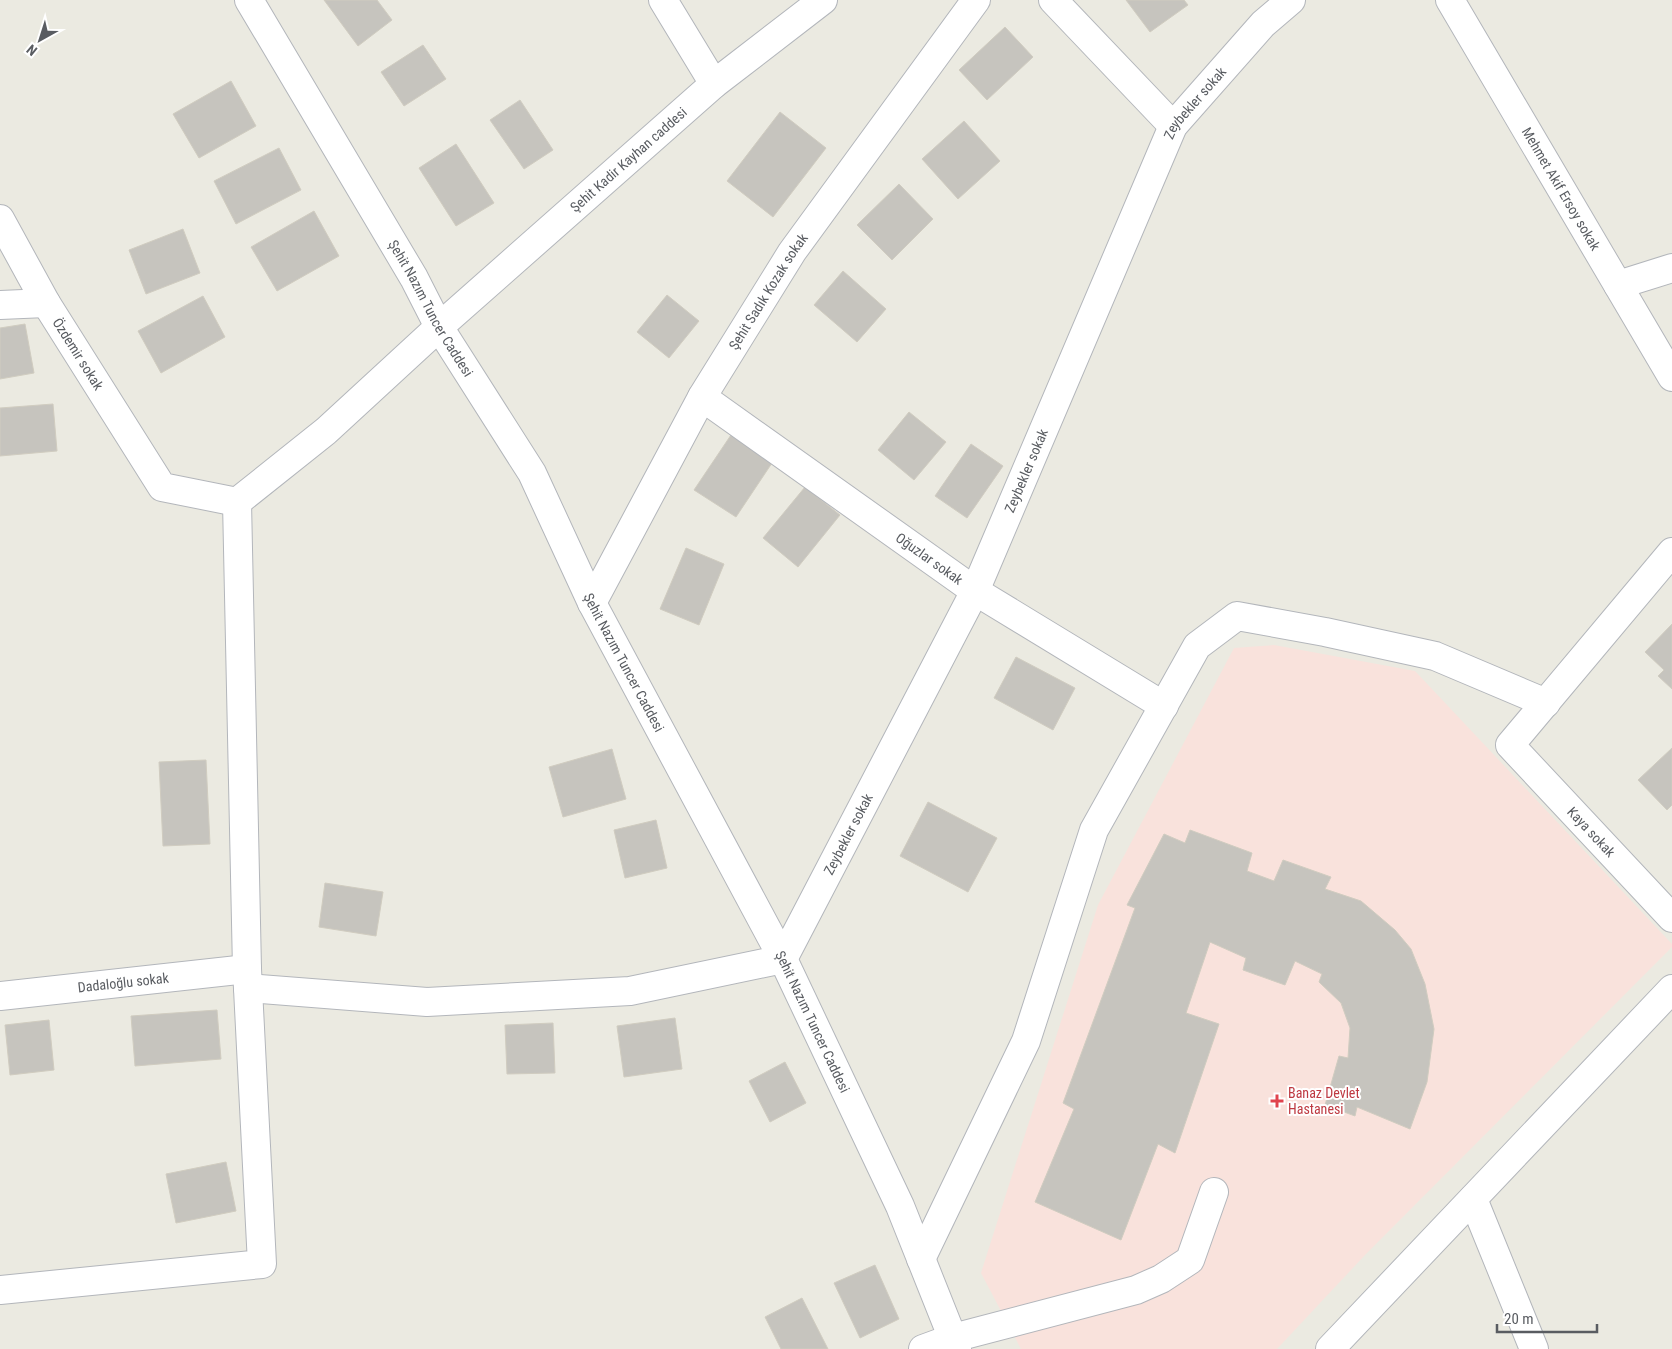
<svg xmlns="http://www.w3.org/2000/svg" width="1672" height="1349" font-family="'Roboto Condensed',sans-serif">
  <rect width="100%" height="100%" fill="#ebeae1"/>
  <path fill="#f9e2dc" d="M1274,645L1415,671L1672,944V947L1365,1255L1277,1349H1021L981,1273L1098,905L1234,648Z"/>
  <path fill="#c6c4be" stroke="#d0ccc0" d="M324,0H377L392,20L358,46Z
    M1126,0H1184L1188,5L1150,32Z
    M1005,27L1033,57L987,100L959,70Z
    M423,45L446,79L404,106L381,72Z
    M231,81L256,126L199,158L173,114Z
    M520,100L553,150L524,169L490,120Z
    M780,112L826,148L773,217L727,181Z
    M964,121L1000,161L958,199L922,159Z
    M456,144L494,203L456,226L419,168Z
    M279,148L301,190L236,224L214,181Z
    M899,184L933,219L892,260L857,225Z
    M314,211L339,256L277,291L251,247Z
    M183,229L200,273L146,294L129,250Z
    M843,271L886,309L857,342L814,305Z
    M667,295L699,321L669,358L637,332Z
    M203,296L225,337L161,373L138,331Z
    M25,324L34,373L0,379V328Z
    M53,404L57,451L0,456V408Z
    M909,412L946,442L914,480L878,450Z
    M733,432L774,460L736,517L694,490Z
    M971,444L1003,466L967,518L935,496Z
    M805,487L840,515L798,567L763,538Z
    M686,548L724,564L699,625L660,609Z
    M1672,624V689L1658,676L1664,670L1645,652Z
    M1016,657L1075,688L1053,730L994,698Z
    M1672,748V805L1667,810L1638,780Z
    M612,749L626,799L563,817L549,767Z
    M206,760L210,844L163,846L159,762Z
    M928,802L997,838L968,892L900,856Z
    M656,820L667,868L625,878L614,830Z
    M1190,830L1252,853L1247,871L1274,881L1283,860L1331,877L1325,889L1361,901L1395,930L1411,949L1425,984L1434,1029L1427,1082L1410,1129L1357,1107L1355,1116L1325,1105L1339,1056L1348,1058L1350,1028L1341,1003L1319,982L1322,974L1295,961L1285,985L1243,970L1246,958L1210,942L1186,1013L1219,1024L1175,1153L1158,1144L1121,1240L1035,1202L1074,1109L1063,1103L1135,908L1127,905L1164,834L1185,843Z
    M325,883L383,892L376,936L319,927Z
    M217,1010L221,1059L135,1066L131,1016Z
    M675,1018L682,1069L624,1077L617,1026Z
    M49,1020L54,1070L10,1075L5,1025Z
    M553,1023L555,1073L507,1074L505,1025Z
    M785,1062L806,1103L770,1122L749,1081Z
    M226,1162L236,1211L176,1223L166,1174Z
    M875,1265L899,1319L860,1338L834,1283Z
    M802,1298L828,1349H781L765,1317Z"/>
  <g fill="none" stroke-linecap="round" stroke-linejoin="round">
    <g stroke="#b3b6bb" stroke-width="30">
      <g id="minor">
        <path id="s1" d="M249,0L414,278L439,327L532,473L592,603L783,959L900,1206L957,1349"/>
        <path d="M663,0L714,84"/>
        <path d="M1053,0L1173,126"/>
        <path id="s2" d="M1450,0L1672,377"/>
        <path id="s3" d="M0,219L46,303L162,487L237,502L326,431L439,327L714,84L823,0"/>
        <path d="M1618,285L1672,268"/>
        <path d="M0,305L46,303"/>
        <path id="s4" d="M702,397L975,591L1164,706"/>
        <path id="s5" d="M1672,552L1510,745L1672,918"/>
        <path id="s6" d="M592,603L702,397L792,252L976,0"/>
        <path id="s7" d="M248,988L427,1002L630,991L783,959L975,591L1173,126L1263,24L1291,0"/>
        <path id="s8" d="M0,996L247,969"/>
        <path d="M1473,1199L1534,1349"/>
        <path d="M921,1259L1026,1041L1094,830L1197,646L1237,616L1325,632L1435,656L1546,703"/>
        <path d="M0,1290L262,1264L247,969L237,502"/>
        <path d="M923,1349L953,1338L1136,1290L1161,1279L1190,1260L1214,1192"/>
        <path d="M1330,1349L1672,989"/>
      </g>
    </g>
    <use href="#minor" stroke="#fff" stroke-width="28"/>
  </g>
  <path fill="#e0444e" stroke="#fff" stroke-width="2" d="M1274.5 1093.5h5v5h5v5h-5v5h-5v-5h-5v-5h5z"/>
  <g text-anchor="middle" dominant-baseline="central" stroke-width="4" stroke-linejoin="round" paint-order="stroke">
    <g font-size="14" fill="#595c61" stroke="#fff">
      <text stroke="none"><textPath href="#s7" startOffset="1491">Zeybekler sokak</textPath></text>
      <text stroke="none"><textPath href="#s3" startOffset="910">Şehit Kadir Kayhan caddesi</textPath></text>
      <text stroke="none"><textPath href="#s2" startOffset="219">Mehmet Akif Ersoy sokak</textPath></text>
      <text stroke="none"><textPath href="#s6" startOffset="358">Şehit Sadık Kozak sokak</textPath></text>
      <text stroke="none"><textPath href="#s1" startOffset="358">Şehit Nazım Tuncer Caddesi</textPath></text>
      <text stroke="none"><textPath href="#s3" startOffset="156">Özdemir sokak</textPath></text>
      <text stroke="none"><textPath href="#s7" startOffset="1085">Zeybekler sokak</textPath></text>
      <text stroke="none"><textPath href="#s4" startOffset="279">Oğuzlar sokak</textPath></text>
      <text stroke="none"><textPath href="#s1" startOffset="762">Şehit Nazım Tuncer Caddesi</textPath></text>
      <text stroke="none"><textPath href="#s5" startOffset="371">Kaya sokak</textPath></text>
      <text stroke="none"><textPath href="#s7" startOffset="680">Zeybekler sokak</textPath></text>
      <text stroke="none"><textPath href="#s8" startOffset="124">Dadaloğlu sokak</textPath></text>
      <text stroke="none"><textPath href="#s1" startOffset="1168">Şehit Nazım Tuncer Caddesi</textPath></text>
    </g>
    <g font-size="14" fill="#be3a42" stroke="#fff" text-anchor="start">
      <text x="1288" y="1093">Banaz Devlet<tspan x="1288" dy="16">Hastanesi</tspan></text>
    </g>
  </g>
  <g transform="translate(40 40) rotate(219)" stroke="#ffffff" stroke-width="4" paint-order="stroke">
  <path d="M0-4L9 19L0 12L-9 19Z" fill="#595c61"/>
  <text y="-8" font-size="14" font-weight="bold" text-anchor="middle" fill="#595c61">N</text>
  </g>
  <path d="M1497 1324v8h100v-8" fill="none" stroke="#595c61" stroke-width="2.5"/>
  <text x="1504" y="1324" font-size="15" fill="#595c61" stroke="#ffffff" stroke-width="4" paint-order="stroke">20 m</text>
</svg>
